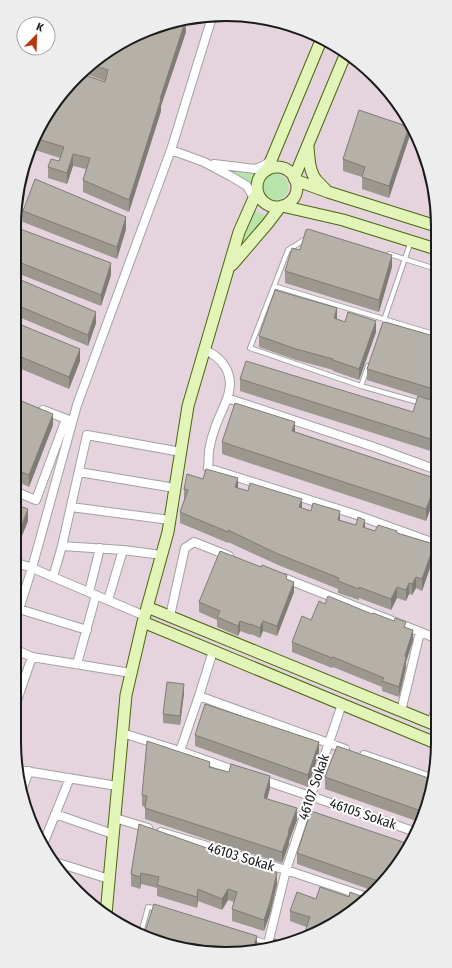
<svg xmlns="http://www.w3.org/2000/svg" width="452" height="968" font-family="'Fira Sans Condensed',sans-serif">
  <rect width="100%" height="100%" fill="#ecebe2"/>
  <path fill="#e5d4dd" d="M226,14L307,30L355,58L394,97L422,145L436,198L438,742L422,823L386,882L332,926L254,952L185,950L120,926L66,882L25,810L14,742V226L30,145L76,76L145,30Z"/>
  <path fill="#b8e3aa" d="M222,169L255,173L250,184Z
    M262 187a13 13 0 1 1 26 0a13 13 0 1 1-26 0Z
    M254,211L266,216L237,251Z"/>
  <g fill="none" stroke-linecap="round" stroke-linejoin="round">
    <g stroke="#a2a2a2" stroke-width="6">
      <path id="lane" d="M307,238L288,250L250,348L361,386L421,403
        M389,254L436,269
        M274,286L437,335
        M384,320L411,241
        M361,386L368,366
        M141,933L148,907L158,909
        M252,938L268,943"/>
    </g>
    <g stroke="#a2a2a2" stroke-width="10">
      <path id="street" d="M171,150L212,17
        M214,164L255,169L263,166L270,161
        M205,350C223,358 233,373 229,392C226,404 220,414 216,425C214,431 211,439 210,446C208,453 209,460 208,468L354,514L437,544
        M227,398L374,447L437,470
        M43,410L69,420
        M79,472L175,488
        M14,491L36,500L66,419
        M71,507L170,520
        M62,546L123,550L162,555
        M14,562L32,568L77,405L171,150L204,162L232,177L247,186L254,198
        M284,578L438,639
        M89,592L100,548
        M108,600L123,550
        M19,609L87,630
        M145,616L53,577L62,546L87,435L181,452
        M170,616L185,548L194,542L229,556
        M14,622L21,603L32,568L53,577
        M14,649L32,657
        M77,664L96,595
        M199,696L345,749
        M14,709L32,657L131,673
        M401,711L410,674L420,632
        M431,723L438,703
        M122,733L180,751L239,772
        M180,751L199,696L213,651
        M364,755L431,778
        M19,770L117,786
        M260,779L416,832
        M22,790L29,771
        M55,814L113,834
        M115,818L148,828
        M161,832L286,870L367,897
        M44,842L70,778
        M55,862L109,879
        M267,948L286,870L342,704"/>
    </g>
    <g stroke="#48680c" stroke-width="13">
      <path id="secondary" d="M308,147C309,158 309,172 317,181C320,184 323,187 326,190
        M257 187a20 20 0 1 1 40 0a20 20 0 1 1-40 0Z
        M267,170L322,38
        M294,178L346,53
        M295,180L328,192L436,226
        M282,206L343,220L436,249
        M232,265L268,223L280,207
        M147,607L438,726
        M143,622L438,744
        M106,914L126,695L143,622L168,532L188,406L239,232L254,198L258,193"/>
    </g>
    <use href="#lane" stroke="#fff" stroke-width="4"/>
    <use href="#street" stroke="#fff" stroke-width="8"/>
    <use href="#secondary" stroke="#e2f4b8" stroke-width="11"/>
  </g>
  <path fill="#9c9890" fill-rule="evenodd" d="M186,22V32L161,106V111L129,212L83,192V180L86,169L73,166L67,184L48,178V167L59,161L60,158L35,150L30,166L26,164L30,145L49,117L52,118L76,76L145,30ZM88,75L105,81V82L88,76Z
    M409,138L389,198L362,189V177L343,171V159Z
    M23,211L126,229L117,259L23,222Z
    M14,229L111,275L101,306L14,272Z
    M300,250L392,267L379,312L285,283V271Z
    M14,277L96,323L88,346L14,315Z
    M337,319L376,332L359,380L333,371V370L296,360L259,347V336Z
    M14,322L80,361L69,389L14,366Z
    M437,337V402L367,380V369Z
    M240,379L413,412L437,402V453L240,391Z
    M14,398L53,425L29,487L14,480Z
    M295,432L437,479V509L431,507L426,521L222,454V442Z
    M238,488L375,531L397,533L437,545L436,563L432,562L422,591L416,588L412,595L409,594L406,601L397,598L391,610L359,598V600L338,593V589L278,565L228,542V543L180,523V512L184,500V489Z
    M14,504L28,521L19,543L14,541Z
    M287,579L294,592L277,636L263,631L260,638L251,634V635L240,631L238,636L217,627V620L199,612V602Z
    M325,604L372,614L406,627L413,640L406,662V667L399,697L382,691V687L333,667L332,668L292,652V642Z
    M184,693L180,725L163,723V714Z
    M195,735L319,753L308,787L195,746Z
    M210,767L270,788L267,799L297,820L289,841V844L282,863L223,845L145,819V807L142,806V795Z
    M325,777L431,779L422,823L325,789Z
    M139,824L277,884L270,914L264,931L232,921V909L234,902L228,900L222,910L198,901L197,908L157,896V888L141,884L140,889L131,886V874Z
    M297,853L386,882L374,891L297,864Z
    M349,897L366,898L306,927L290,921V911L316,899Z"/>
  <path fill="#7f7c76" d="M185,22L186,32L161,106V111L129,212V200L160,99Z
    M88,68V75L84,87V75L86,69Z
    M409,127V138L389,198V186Z
    M35,138V150L30,166V154Z
    M73,154V166L67,184V173Z
    M24,175V180L22,186Z
    M126,217V229L117,259V247Z
    M392,255V267L379,312V300Z
    M111,263V275L101,306V295Z
    M337,308V319L334,318Z
    M96,312V323L88,346V335Z
    M376,321V332L359,380V369Z
    M80,349V361L69,389V377Z
    M53,414V425L29,487V475Z
    M295,422V434L292,431Z
    M238,478V490L235,487Z
    M431,496V507L426,521V509Z
    M302,499V510L299,507Z
    M28,509V521L19,543V532Z
    M340,511V522L338,520Z
    M365,520V531L363,527Z
    M437,547V558L436,563V552Z
    M432,551V562L422,591V579Z
    M416,577V588L412,595V584Z
    M294,582V592L277,636V626Z
    M409,583V594L406,601V590Z
    M397,587V598L391,610V599Z
    M240,621V631L238,636V626Z
    M263,621V631L260,638V628Z
    M413,630V640L406,662V667L399,697V687L405,656Z
    M184,684V693L180,725V716Z
    M319,742V753L308,787V775Z
    M270,776V788L264,810V798Z
    M297,808V820L289,841V844L282,863V852L288,832Z
    M141,873V884L140,889V877Z
    M277,873V884L270,914L264,931V920Z
    M198,889V901L197,908V897Z
    M228,889V900L222,910V899Z
    M257,936V945L255,952H252Z"/>
  <path fill="#b5b1a8" stroke="#7f7c76" d="M185,22L160,99H161L129,200L83,180L90,158L73,154L67,173L48,167L51,159L59,161L64,147L35,138L30,154H28L30,145L49,117L52,118L56,107L76,76L86,69L84,75L105,82L108,70L93,65L145,30Z
    M359,110L409,127L389,186L362,177L365,167L343,159Z
    M35,179L126,217L117,247L23,211Z
    M15,227L111,263L101,295L14,260V229Z
    M308,229L392,255L379,300L285,271L292,248L300,250L306,230Z
    M14,277L96,312L88,335L14,304Z
    M275,290L337,308L334,318L345,322L348,312L376,321L359,369L333,360V359L296,349L259,336Z
    M14,322L80,349L69,377L14,354Z
    M383,322L384,323L385,322L437,337V390L367,369Z
    M246,361L413,412L418,396L437,402V441L240,379Z
    M14,398L53,414L29,475L14,469Z
    M235,403L295,422L292,431L437,479V498L431,496L426,509L222,442Z
    M206,469L238,478L235,487L248,491L250,483L302,499L299,507L311,511L313,503L340,511L338,520L356,525L358,517L365,520L363,527L375,531L378,525L397,531V533L437,545L436,552L432,551L422,579L416,577L412,584L409,583L406,590L397,587L391,599L359,587V589L338,581L339,578L278,554L228,530V532L180,512L188,490L184,489L187,474L203,479Z
    M14,504L28,509L19,532L14,530Z
    M220,551L261,567L262,565L287,575L286,579L294,582L277,626L263,621L260,628L251,624V625L240,621L238,626L217,617L220,611L199,602Z
    M328,596L372,614L373,613L394,621L395,618L406,622L404,627L413,630L405,656L406,657L399,687L382,681L384,678L333,657L332,658L292,642L302,616L311,620L319,601L325,604Z
    M167,682L184,684L180,716L163,714Z
    M205,704L319,742L308,775L195,735Z
    M147,741L210,762L209,767L229,772L231,764L270,776L264,798L297,808L288,832L289,833L282,852L223,833L145,808L147,796L142,795Z
    M337,746L431,779L424,812L325,777Z
    M311,811L409,844L384,883L297,853Z
    M139,824L277,873L270,902L264,920L232,909L237,892L228,889L222,899L198,889L197,897L157,885L159,877L141,873L140,877L131,874Z
    M320,887L349,897L350,892L366,898L332,926L304,935L310,917L290,911L297,892L316,899Z
    M154,904L257,936L252,952L185,950L144,935Z
    M274,939L284,942L272,946Z"/>
  <g text-anchor="middle" dominant-baseline="central" stroke-width="4" stroke-linejoin="round" paint-order="stroke">
    <g font-size="14" fill="#1b1b1b" stroke="#fff">
      <text transform="translate(314 787) rotate(-71)">46107 Sokak</text>
      <text transform="translate(363 814) rotate(19)">46105 Sokak</text>
      <text transform="translate(241 857) rotate(17)">46103 Sokak</text>
    </g>
  </g>
  <path d="M0 0H452V968H0ZM226 21H226A205 205 0 0 1 431 226V742A205 205 0 0 1 226 947H226A205 205 0 0 1 21 742V226A205 205 0 0 1 226 21Z" fill="#ededed" fill-rule="evenodd"/>
  <path fill="none" stroke="#1b1b1b" stroke-width="2" d="M226 21H226A205 205 0 0 1 431 226V742A205 205 0 0 1 226 947H226A205 205 0 0 1 21 742V226A205 205 0 0 1 226 21Z"/>
  <g transform="translate(36 36) rotate(23)"><circle r="19" fill="#ffffff" stroke="#a4a4a4"/>
  <path d="M0-3L7 15L0 10L-7 15Z" fill="#b8380e"/>
  <text y="-6" font-size="11" font-weight="bold" text-anchor="middle" fill="#1b1b1b">K</text>
  </g>
</svg>
